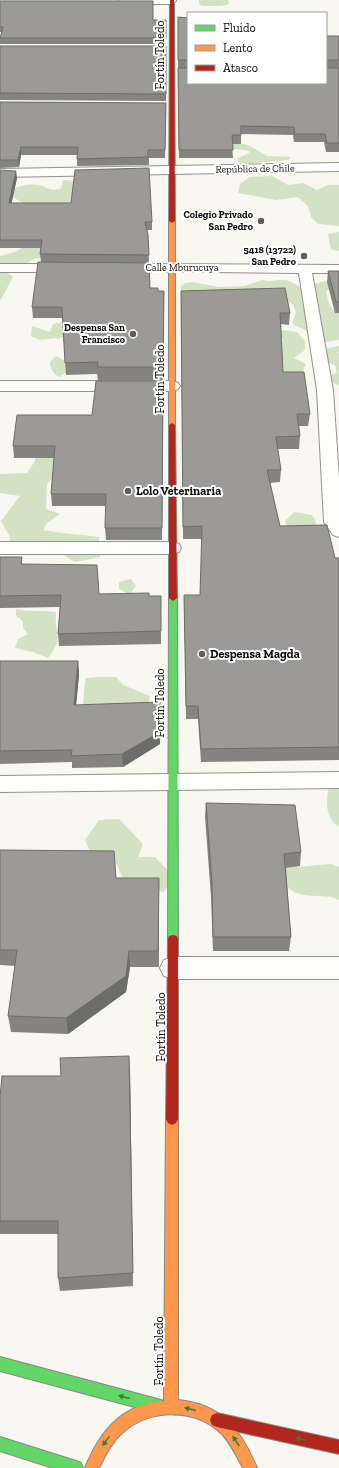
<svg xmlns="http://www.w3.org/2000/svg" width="339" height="1468" font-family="'Zilla Slab',serif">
  <rect width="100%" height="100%" fill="#f8f7f0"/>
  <path fill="#d2e2c2" d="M199,0H228L229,4L221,6H202L199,4Z
    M229,144H245L250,146L267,156L291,157L288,160L241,164L238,161V158L249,153L250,151L228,148Z
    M272,176L288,185L303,183L317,190L328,185H339V226L318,224L311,217L308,206L298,197L276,200L238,193L240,184L250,177Z
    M63,180L77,181L108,204H25L16,199L8,192C15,186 30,183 39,185C50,188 48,191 61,189Z
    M339,232V251L332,250L330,246L328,234Z
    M31,243L45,245L47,259L36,258L16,269L0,267V256L15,252Z
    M5,271L13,277L0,301V272Z
    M263,280C270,283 277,279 285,280C292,281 296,285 302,288L311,335L305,330L292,324L296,312L293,305L282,296L182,324L181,287L185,283L192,282L219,287L244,286Z
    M330,280L335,288L326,291C328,301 329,309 339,313V340L325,342L320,333L313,284Z
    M63,322L75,334L57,339L56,338L40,340L31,336L32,326L50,332L53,324Z
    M260,327L297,332L305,341V350L294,358L306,364L303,371L304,377L199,363L281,345L283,340L280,336Z
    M339,346V352H337L339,354V386L329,380L332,374L337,373L335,365L328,363L324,349Z
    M56,356L69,363L67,372L59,377C53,374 50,368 50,362Z
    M35,453L60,454L55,475L47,484L46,509L60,514L47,523L43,530C62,534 80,534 99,537L100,557L75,562L62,554L7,555L10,537L1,521L20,496L0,493V474L27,473L35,461Z
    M294,512L312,515L316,522V528L287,526L285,521Z
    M131,579L136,586L132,591L134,600L130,595L119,589V582Z
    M16,609C30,612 42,610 56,612C54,636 65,636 48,658L33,652L15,648L18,639L28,634L23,628V621L16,616Z
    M98,677H116L123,685L150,696L148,705L81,711C85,700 83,690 86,678Z
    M339,783V827C326,819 326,804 328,790Z
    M119,819L143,844L138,857H155L173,876L164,892L125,884L117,864L97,868L85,840L99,820Z
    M331,864L339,867V900C324,891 297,903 286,884C284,879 284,873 283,868Z"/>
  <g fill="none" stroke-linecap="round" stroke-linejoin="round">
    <g stroke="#92918e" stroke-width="2">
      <path id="street" d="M119,0H176V1L172,4H123L120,3Z
        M339,163V171L0,177V169Z
        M0,264H68L73,265L75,268L73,271L68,272H0Z
        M120,264L339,265V273H312L333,390L339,478V537L333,535L324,522L317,390L299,273L115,271L113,268L115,265Z
        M0,381H172L178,383L180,386L178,389L172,391H0Z
        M0,542H172L179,544L181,548L179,552L172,554H0Z
        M339,772V788L0,792V776Z
        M173,957H339V979H173L164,976L160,968L164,960Z"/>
    </g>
    <g stroke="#888885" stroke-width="2">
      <path id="fast" d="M173,595L177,598L178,939L177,942L173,943L169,942L168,939L169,598Z
        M0,1357L161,1400L166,1402L168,1407L166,1412L161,1414L0,1371Z
        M0,1437L76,1461L81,1463L83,1468H53L0,1451Z"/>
    </g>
    <g stroke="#888885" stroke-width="2">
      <path id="slow" d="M172,219L175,221V425L172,427L169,425V221Z
        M172,1113L176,1115L178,1119V1400C222,1404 241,1430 257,1468H243C237,1456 231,1444 222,1434C196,1408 150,1408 122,1433C112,1442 105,1455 99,1468H85C100,1431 122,1404 164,1401L166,1119L168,1115Z"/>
    </g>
    <g stroke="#888885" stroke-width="2">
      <path id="jam" d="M170,0H174L175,221L172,223L169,221Z
        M172,423L175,425L177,598L173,601L169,598V425Z
        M173,935L177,936L178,939V1119L176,1123L172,1125L168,1123L166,1119L168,939L169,936Z
        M217,1413L339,1440V1454L217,1427L212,1425L210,1420L212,1415Z"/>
    </g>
    <use href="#street" fill="#fefefd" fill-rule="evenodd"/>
    <use href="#fast" fill="#63d668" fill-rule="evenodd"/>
    <use href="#slow" fill="#ff974d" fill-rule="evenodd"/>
    <use href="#jam" fill="#b3261e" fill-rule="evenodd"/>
  </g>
  <path fill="#858481" d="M0,1L153,20H166V44H0V38L2,32H0Z
    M178,17L188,18V68H178Z
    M326,36H339V68H326Z
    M0,46H166V101L0,100Z
    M178,68H339V152H326L324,142H294L293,135L241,134V144H232L233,158H179Z
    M0,102L166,103L165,158H149V165L77,166V155H21L19,167L0,168Z
    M0,170L17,178L11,203L152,222V230H147L148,235L150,288L158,291H164L163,380H98L97,374L66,375L62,318H33L32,307L41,262L40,254L41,248H0Z
    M328,271H339V313H335L327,282Z
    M181,291L290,313L289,325L281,324L283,372L310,414L308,426H299L300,436L299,449H278L281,470L280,482L270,483L280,526L335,558H339V760L201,762L198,719H186L184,595H200L202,539H183Z
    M163,381L162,540H106L105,528L106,506H52L51,494L54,458H14L13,446L92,415Z
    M0,557H22V564L99,594L149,596H161V644L59,646L58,634L60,607L0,608Z
    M0,661H78L79,674L76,705L160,744L123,767L72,768V762L0,764Z
    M206,803L301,852L300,866L286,868L291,937L289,951H213L211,897L205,817Z
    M0,850L116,878L159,895V967H130L126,992L68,1034L11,1032L8,1016L15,966L0,965Z
    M130,1070L133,1286L60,1291L58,1278V1234H0V1097Z"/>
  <path fill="#6c6c69" d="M21,147V155L19,167L18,160Z
    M16,171L17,178L10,211L9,203Z
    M78,661L79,674L75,717L74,705Z
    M160,702V744L123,767L122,754Z
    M129,951L130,967L126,992L68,1034L66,1018Z
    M129,1056L130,1070L133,1286V1273Z"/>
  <path fill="#9b9a96" stroke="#6c6c69" d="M0,1H153V20H166V38H0L3,27H0Z
    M178,17L188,18V60H178Z
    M326,36H339V60H326Z
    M0,46H166V94L0,93Z
    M178,68H188V83H326V68H339V143H327L325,134H295L294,127L241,126V135H232L233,150H179Z
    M0,102L166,103L165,150H148V157L77,159L78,147H21L18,160H0Z
    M149,168L152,222H145L148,235L149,255L40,254L42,240H0V170L16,171L9,203H71L75,170Z
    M38,262L149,263L150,288H158V291H164L163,367H97L98,362L65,363L62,307H32Z
    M328,271H339V302H336Z
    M285,288L290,313H280L283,372H304L310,414H297L300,436L276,437L281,470H267L280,526L327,525L335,558H339V747L201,749L198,706H186L184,595H200L202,526L183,527L181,291Z
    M96,381H163L162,528H105L106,494H51L55,446H13L17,415H92Z
    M0,557H22L21,564L97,565L99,594L149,593V596H161V631L58,634L61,595L0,596Z
    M0,661H78L74,705L160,702V732L122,754L71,756L72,750L0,751Z
    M206,803L295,805L301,852L284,854L291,937H213L212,883Z
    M0,850L114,851L116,878H159L158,951H129L126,976L66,1018L8,1016L17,950H0Z
    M129,1056L133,1273L58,1278V1221H0V1097L2,1076H61L60,1058Z"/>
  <defs><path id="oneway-solid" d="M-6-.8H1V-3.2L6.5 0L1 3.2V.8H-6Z"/></defs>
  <g fill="#3b7b3e">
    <use href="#oneway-solid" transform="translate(124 1397) rotate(-165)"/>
    <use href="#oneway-solid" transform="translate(190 1409) rotate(-166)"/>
    <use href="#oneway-solid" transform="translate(301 1439) rotate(-168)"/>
    <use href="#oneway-solid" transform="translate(106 1441) rotate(126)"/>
    <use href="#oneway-solid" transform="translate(236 1441) rotate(-124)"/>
  </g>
  <g fill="#5e5e5b" stroke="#fff" stroke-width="1.5">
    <circle cx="261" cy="221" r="4"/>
    <circle cx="304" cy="256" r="4"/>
    <circle cx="133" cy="334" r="4"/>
    <circle cx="128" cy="491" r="4"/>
    <circle cx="202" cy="654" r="4"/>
  </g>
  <g text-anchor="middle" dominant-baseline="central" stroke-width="4" stroke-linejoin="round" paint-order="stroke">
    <g font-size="10" fill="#0b0b0b" stroke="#fff">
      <text transform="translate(255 169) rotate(-1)">República de Chile</text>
      <text x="182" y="268">Calle Mburucuya</text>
    </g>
    <g font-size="10" font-weight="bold" fill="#0b0b0b" stroke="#fff" text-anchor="end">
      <text x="253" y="215">Colegio Privado<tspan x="253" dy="12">San Pedro</tspan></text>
      <text x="296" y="250">5418 (13722)<tspan x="296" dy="12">San Pedro</tspan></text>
      <text x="125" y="328">Despensa San<tspan x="125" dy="12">Francisco</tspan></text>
    </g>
    <g font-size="12" fill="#0b0b0b" stroke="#fff">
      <text transform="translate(160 55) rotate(-90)">Fortín Toledo</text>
      <text transform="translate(160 379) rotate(-90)">Fortín Toledo</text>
      <text transform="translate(160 703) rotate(-90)">Fortín Toledo</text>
      <text transform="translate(161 1027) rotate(-90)">Fortín Toledo</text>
      <text transform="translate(159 1351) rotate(-90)">Fortín Toledo</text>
    </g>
    <g font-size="12" font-weight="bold" fill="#0b0b0b" stroke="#fff" text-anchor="start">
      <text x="136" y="491">Lolo Veterinaria</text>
      <text x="210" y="654">Despensa Magda</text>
    </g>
  </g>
  <rect x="187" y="12" width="140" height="72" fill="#ffffff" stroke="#9d9d9d"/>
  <rect x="195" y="25" width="20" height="6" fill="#63d668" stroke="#9d9d9d"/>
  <text x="223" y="32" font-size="12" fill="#0b0b0b">Fluido</text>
  <rect x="195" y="45" width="20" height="6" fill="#ff974d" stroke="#9d9d9d"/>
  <text x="223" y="52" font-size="12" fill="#0b0b0b">Lento</text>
  <rect x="195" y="65" width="20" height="6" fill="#b3261e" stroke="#9d9d9d"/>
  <text x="223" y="72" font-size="12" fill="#0b0b0b">Atasco</text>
</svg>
